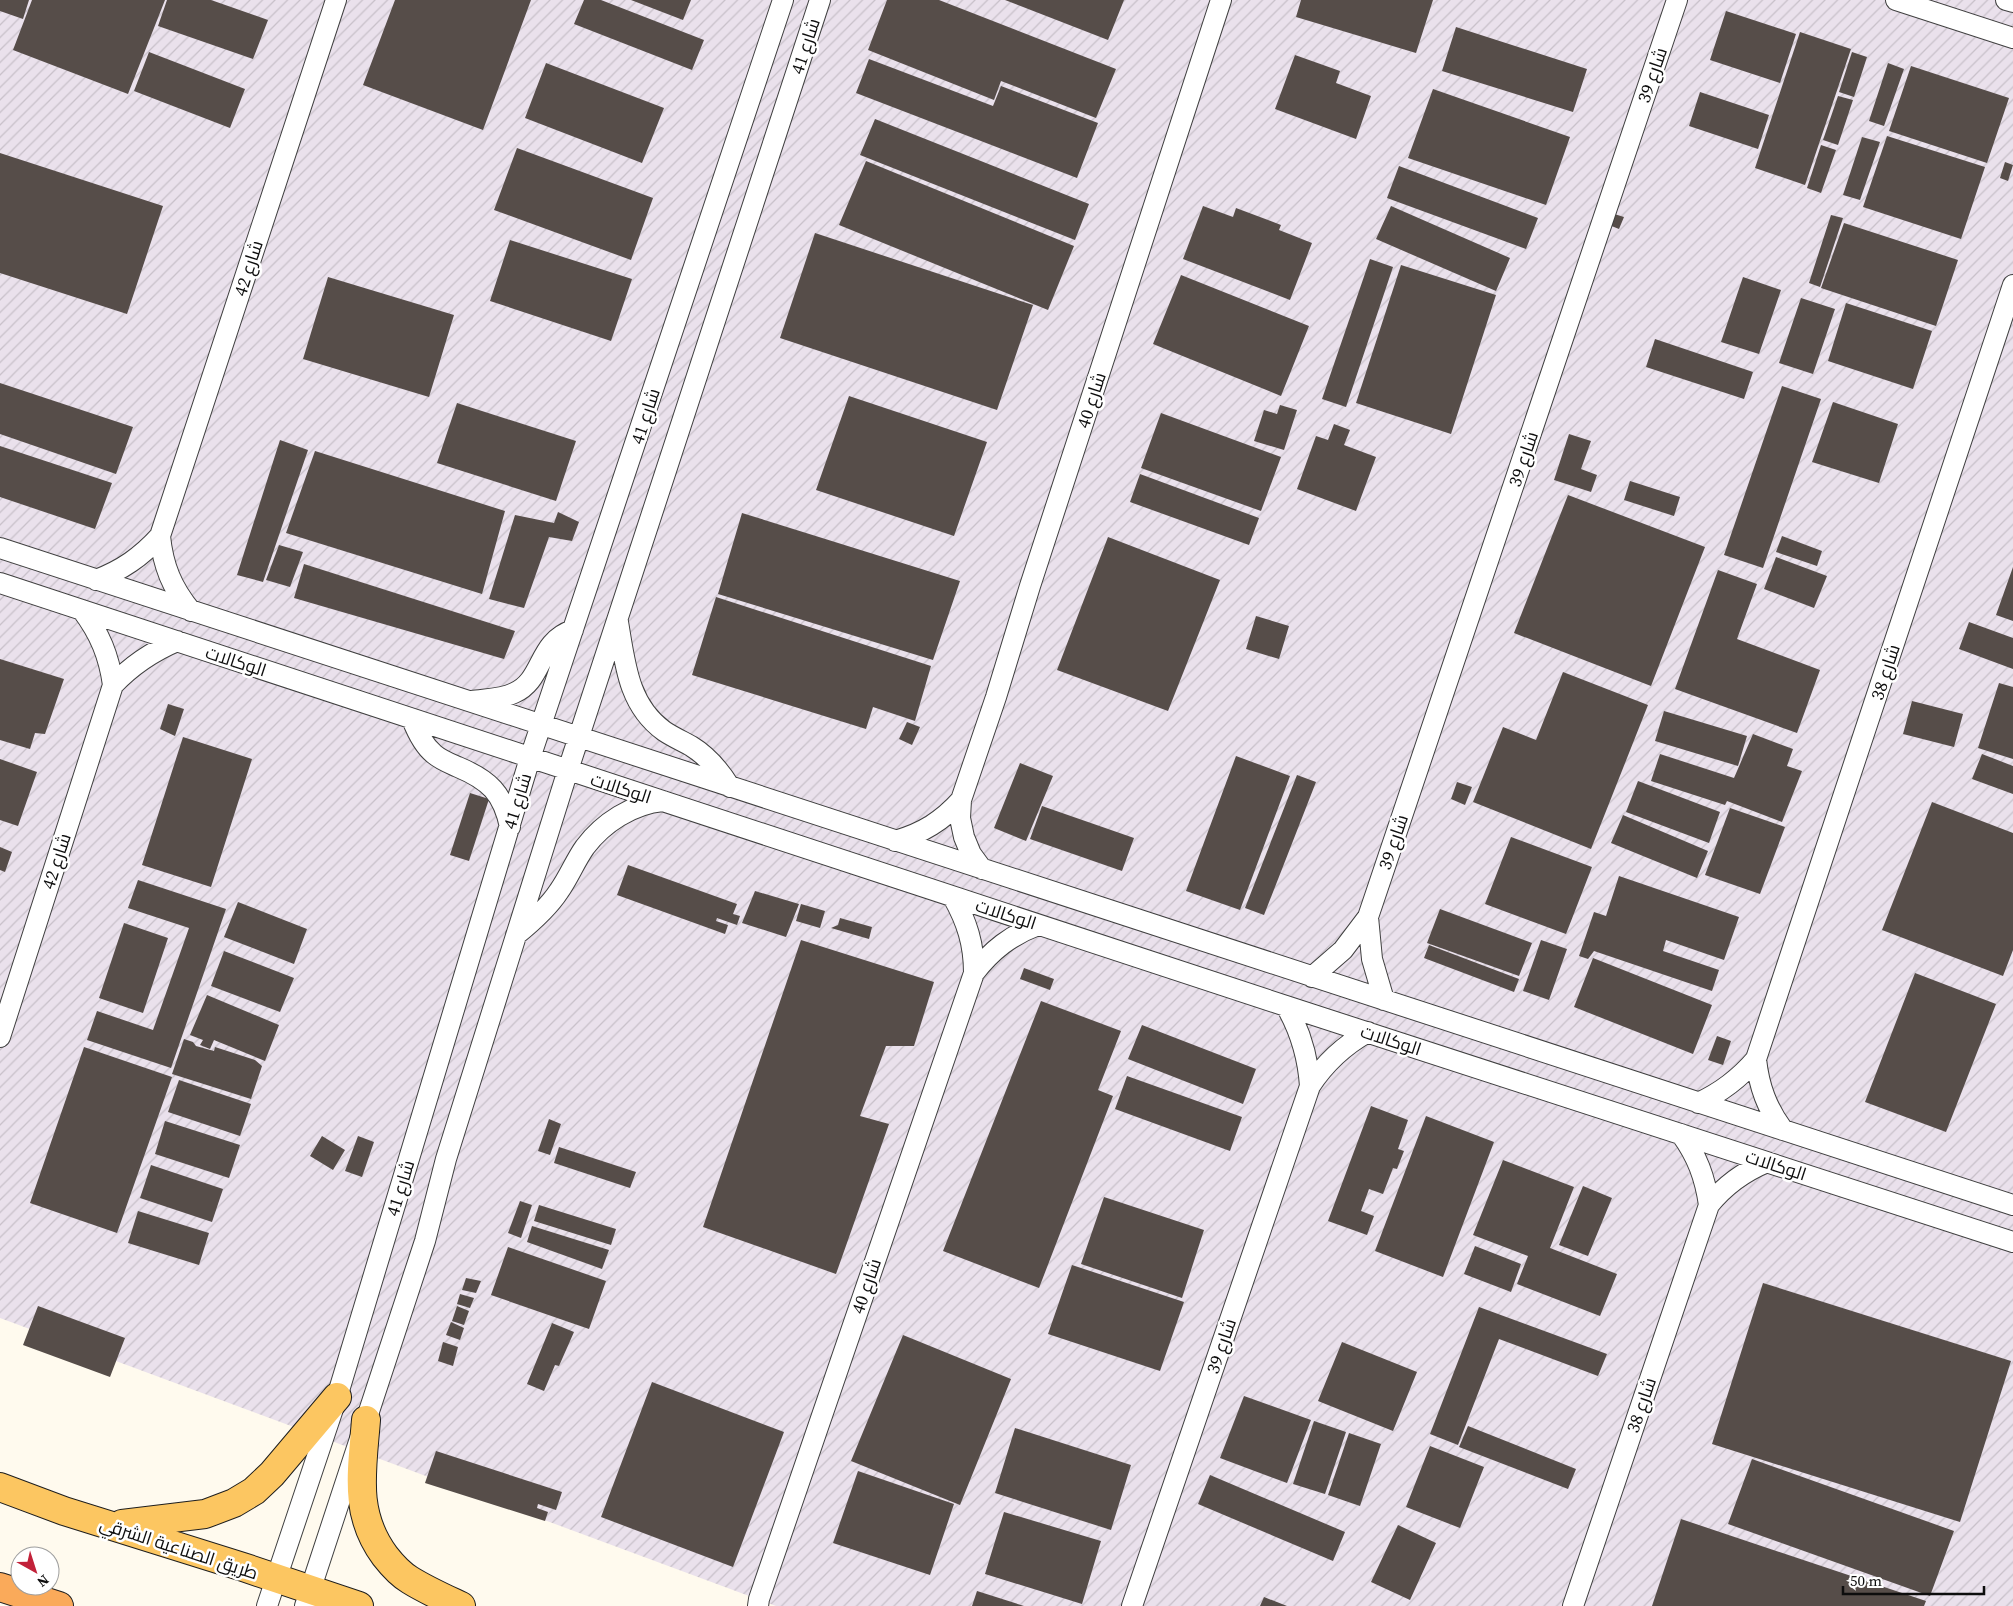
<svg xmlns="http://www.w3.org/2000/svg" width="2013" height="1606" font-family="'Source Serif 4',Cairo,serif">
  <defs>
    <pattern id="industrial-furrows" width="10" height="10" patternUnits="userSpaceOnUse" patternTransform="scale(1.25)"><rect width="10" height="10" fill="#eae1ec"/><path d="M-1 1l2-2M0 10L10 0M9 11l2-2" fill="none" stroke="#c8c0c9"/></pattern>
  </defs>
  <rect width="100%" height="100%" fill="#fffaee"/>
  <path fill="url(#industrial-furrows)" d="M0,0H2013V1606H776L0,1318Z"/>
  <path fill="#564d49" d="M0,0H29L23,19L0,11Z
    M32,0H165L128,94L13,50Z
    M167,0H211L268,20L253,59L158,26Z
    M395,0H531L483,130L363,85Z
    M584,0H601L704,40L692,70L574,24Z
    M631,0H691L683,20Z
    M887,0H939L1116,69L1096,118L1001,81L994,100L868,50Z
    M1005,0H1124L1108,40Z
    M1301,0H1433L1416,53L1296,17Z
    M1726,11L1796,34L1780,83L1710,60Z
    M1456,27L1587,69L1573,112L1442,71Z
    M1800,32L1851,49L1805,185L1755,168Z
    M149,52L245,89L230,128L134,91Z
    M1852,52L1867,57L1854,97L1839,92Z
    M1295,55L1340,71L1336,83L1371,96L1356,139L1275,109Z
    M869,59L993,106L1001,86L1098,123L1077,178L856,93Z
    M546,63L664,108L642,163L525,118Z
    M1888,63L1904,69L1884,126L1869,121Z
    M1911,66L2009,98L1987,163L1889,131Z
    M1433,89L1570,137L1546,205L1408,158Z
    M1700,92L1769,115L1758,149L1689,126Z
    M1838,96L1853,100L1838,145L1823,140Z
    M875,119L1089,204L1075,240L860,155Z
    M1887,136L1985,167L1961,239L1863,207Z
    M1862,137L1880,142L1860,200L1843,195Z
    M1821,145L1836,150L1821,193L1807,188Z
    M517,148L653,198L631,260L494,210Z
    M0,153L163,206L127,314L0,273Z
    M866,161L1074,246L1048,310L839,225Z
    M2005,162L2013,165L2008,181L2000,178Z
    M1399,166L1538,218L1526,249L1387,198Z
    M1203,206L1233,217L1236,208L1281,225L1279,230L1312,243L1290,300L1183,259Z
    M1391,206L1510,258L1496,291L1376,239Z
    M1611,213L1624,217L1619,229L1609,225Z
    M1831,215L1843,218L1820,287L1809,283Z
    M1844,223L1958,260L1936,326L1821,288Z
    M815,233L1033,305L997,410L780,338Z
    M510,240L632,279L611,341L490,301Z
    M1370,259L1393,267L1346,407L1322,399Z
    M1401,265L1496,295L1451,434L1356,403Z
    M1181,275L1309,326L1281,396L1153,344Z
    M328,277L454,315L429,397L303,359Z
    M1743,277L1781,290L1759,354L1721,342Z
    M1801,298L1835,309L1813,374L1779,363Z
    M1846,303L1932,331L1913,389L1828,361Z
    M1655,339L1753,372L1744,399L1646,367Z
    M0,383L133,427L116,474L0,434Z
    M1782,386L1821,399L1763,568L1724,555Z
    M849,396L987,442L954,536L816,490Z
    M1833,402L1898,424L1879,483L1812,462Z
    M457,403L576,441L556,501L437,463Z
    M1280,405L1297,410L1284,450L1254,441L1264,410L1277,414Z
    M1161,413L1281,457L1261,511L1141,468Z
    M1334,424L1350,430L1344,445L1376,457L1356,511L1297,489L1316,436L1328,440Z
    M1569,434L1591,441L1581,469L1597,475L1591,492L1554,480Z
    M280,440L308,450L263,582L237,575Z
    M0,446L112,483L95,529L0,497Z
    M315,451L505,511L482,594L286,533Z
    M1140,474L1259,518L1249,545L1130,502Z
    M1630,481L1680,497L1674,516L1624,500Z
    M1568,495L1705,547L1651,686L1514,633Z
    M558,512L579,522L572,541L549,537L524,608L489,599L515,515L554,523Z
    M742,513L960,581L933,660L718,594Z
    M1782,536L1822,551L1817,566L1776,552Z
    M1108,537L1220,580L1168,711L1057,670Z
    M279,545L303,552L290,587L266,580Z
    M1776,557L1827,576L1814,608L1764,589Z
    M304,564L515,631L504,659L294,598Z
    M2013,567V621L1996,615Z
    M1718,570L1757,584L1737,639L1820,670L1797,733L1675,689Z
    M716,597L931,666L915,721L873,707L866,729L692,675Z
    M1256,616L1289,626L1279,659L1246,649Z
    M1969,622L2013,638V669L1959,649Z
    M0,659L64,679L45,734L35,733L30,749L0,740Z
    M1563,672L1648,705L1591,849L1473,802L1503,727L1536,740Z
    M1999,683L2013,687V759L1978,748Z
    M1912,701L1963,714L1954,747L1903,734Z
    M168,704L184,709L175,736L160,729Z
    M1664,711L1747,736L1738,766L1655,741Z
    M907,722L920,727L912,745L899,739Z
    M1753,734L1793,749L1787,766L1802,771L1782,822L1727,801L1725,805L1651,781L1660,754L1734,778Z
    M183,737L252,759L211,887L142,865Z
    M1982,754L2013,766V794L1972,779Z
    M1236,756L1290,776L1240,910L1186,891Z
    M0,759L37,772L18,826L0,820Z
    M1020,763L1053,776L1026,841L994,828Z
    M1297,775L1316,782L1264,915L1245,908Z
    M1638,781L1720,812L1709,843L1626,812Z
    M1457,782L1472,787L1465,805L1451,799Z
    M470,793L489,799L469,861L450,855Z
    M1932,802L2013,833V950L2003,976L1882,930Z
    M1042,806L1134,838L1122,871L1030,839Z
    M1730,808L1785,827L1760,894L1705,875Z
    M1623,815L1708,851L1697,878L1611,843Z
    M1511,837L1592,867L1566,934L1485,904Z
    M0,847L12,852L5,872L0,870Z
    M628,865L737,904L733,914L740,916L737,925L717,918L716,921L728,925L725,934L617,895Z
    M1619,876L1739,917L1724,960L1666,940L1663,951L1719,970L1712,991L1594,951L1588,959L1579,956L1594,912L1606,916Z
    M138,880L226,909L171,1068L87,1040L97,1011L153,1030L189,928L128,908Z
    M755,891L799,904L786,937L742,923Z
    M238,902L307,929L294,964L224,937Z
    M801,904L825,911L820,928L796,921Z
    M1440,909L1532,943L1519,976L1427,943Z
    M840,918L872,927L869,939L831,928L838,925Z
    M124,923L168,938L143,1013L99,998Z
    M801,940L934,982L914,1046H886L860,1116L889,1124L836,1274L703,1227Z
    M1541,940L1567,949L1549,1000L1523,991Z
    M1429,945L1519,979L1514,992L1424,958Z
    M224,951L294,978L280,1012L211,986Z
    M1593,958L1712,1005L1693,1054L1574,1007Z
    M1024,968L1054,979L1050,990L1020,979Z
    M1915,973L1996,1004L1946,1132L1865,1102Z
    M207,995L279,1025L265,1061L214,1040L210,1049L200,1045L203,1040L190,1035Z
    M1041,1001L1121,1031L1098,1090L1113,1096L1039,1288L943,1251Z
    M1142,1025L1256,1069L1243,1104L1128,1059Z
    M1717,1036L1731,1041L1723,1065L1708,1060Z
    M184,1039L193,1042L196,1046L214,1051L215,1047L255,1060L262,1066L251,1099L172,1074Z
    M84,1047L172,1077L117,1233L30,1203Z
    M1127,1076L1242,1117L1230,1151L1115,1109Z
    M179,1080L251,1104L240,1136L168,1112Z
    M1371,1106L1408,1120L1398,1149L1404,1151L1397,1169L1393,1168L1383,1194L1369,1189L1361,1211L1374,1216L1367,1235L1328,1221Z
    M1426,1116L1494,1142L1443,1277L1375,1251Z
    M549,1119L561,1124L550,1155L538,1151Z
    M165,1121L240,1145L229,1178L155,1154Z
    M322,1136L345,1150L333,1170L310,1156Z
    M358,1136L374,1142L362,1177L345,1171Z
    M559,1147L636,1172L630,1188L554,1163Z
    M1503,1160L1574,1187L1550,1248L1617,1274L1600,1316L1517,1284L1528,1256L1473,1235Z
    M151,1165L223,1189L212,1222L140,1198Z
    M1583,1186L1612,1198L1588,1256L1559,1245Z
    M1104,1197L1204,1230L1182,1298L1081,1264Z
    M520,1201L532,1205L521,1238L508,1233Z
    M539,1205L616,1229L611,1245L534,1221Z
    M138,1211L209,1233L199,1265L128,1243Z
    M532,1226L609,1250L602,1269L527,1242Z
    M1475,1246L1521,1264L1511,1292L1464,1274Z
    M508,1247L606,1281L589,1329L491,1295Z
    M1072,1265L1184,1302L1160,1371L1048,1334Z
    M466,1278L481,1281L476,1293L462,1290Z
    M1763,1283L2011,1361L1960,1522L1712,1444Z
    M460,1294L474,1298L470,1308L457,1304Z
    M38,1306L125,1338L110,1377L23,1345Z
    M457,1306L469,1311L464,1325L452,1321Z
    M1479,1307L1607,1354L1598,1376L1499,1339L1458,1445L1430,1434Z
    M451,1322L464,1328L460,1340L446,1335Z
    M552,1323L574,1332L559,1366L555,1365L544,1391L527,1384Z
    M903,1335L1011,1379L960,1505L851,1461Z
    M443,1342L458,1347L453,1366L438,1361Z
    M1342,1342L1417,1372L1393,1431L1318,1401Z
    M652,1382L784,1432L733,1567L601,1517Z
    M1244,1396L1311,1420L1287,1483L1220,1458Z
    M1314,1421L1346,1432L1325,1494L1293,1484Z
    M1468,1426L1576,1469L1568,1489L1459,1447Z
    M1015,1428L1131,1465L1111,1530L995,1493Z
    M1349,1433L1381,1444L1360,1506L1328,1495Z
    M1430,1446L1484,1467L1460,1528L1406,1507Z
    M436,1451L562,1492L556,1510L538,1504L537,1508L548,1512L545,1521L425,1483Z
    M1752,1459L1954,1531L1930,1596L1728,1524Z
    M858,1471L954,1504L930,1575L833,1543Z
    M1210,1475L1345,1532L1333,1561L1198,1504Z
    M1004,1512L1101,1541L1082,1604L985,1574Z
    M1681,1519L1926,1601L1924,1606H1652Z
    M1398,1525L1436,1543L1410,1600L1371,1582Z
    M977,1591L1024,1606H972Z
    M1264,1597L1287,1606H1260Z"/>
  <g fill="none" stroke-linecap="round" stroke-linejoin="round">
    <g stroke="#404040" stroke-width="22">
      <path id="minor" d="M1896,0L2013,38
        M2006,0L2013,2
        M160,536C163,566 172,588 191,611
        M0,548L2013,1205
        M96,580C122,570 141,557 160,536L336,0
        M0,583L1286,1006L2013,1242
        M618,622C625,663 628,705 664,731C673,737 682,741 691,746C709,757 720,771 730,787
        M113,685C132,665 151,652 177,641
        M472,701C485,699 502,699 514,693C544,680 537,642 573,630
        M412,719C417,732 423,745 434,754C441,760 449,763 458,767C489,780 503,793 510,827
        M895,841C923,833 942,821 961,800
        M982,869L971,854L964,837L960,818L961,800L996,697L1030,586L1221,0
        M953,897C967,922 974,944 974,973
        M1368,917L1372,959L1384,1000
        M516,935C532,922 548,908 559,891C569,877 575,861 585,847C603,823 632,804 663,801
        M1312,977L1343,950L1368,917L1677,0
        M1286,1006C1301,1032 1308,1057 1310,1086
        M0,1037L113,685C109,656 100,634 82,610
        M1756,1059C1759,1087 1767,1108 1783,1130
        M1698,1103C1722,1092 1739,1079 1756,1059L2013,285
        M1681,1134C1697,1156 1705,1177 1709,1205
        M267,1606L337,1397L530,758L783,0
        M305,1606L425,1241L446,1159L568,770L820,0
        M758,1606L759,1599L974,973C992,950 1011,935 1038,925
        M1132,1606L1310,1086C1325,1063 1343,1046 1368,1032
        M1573,1606L1709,1205C1725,1185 1743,1172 1767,1162"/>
    </g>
    <g stroke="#1e1e1e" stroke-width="30">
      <path id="primary" d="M366,1420C362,1471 353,1513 385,1556C392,1565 400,1574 410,1580C426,1590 444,1598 461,1606
        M0,1487L64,1511L243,1567L359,1606
        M122,1524L205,1514L234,1503L254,1491L272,1474L337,1397"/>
    </g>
    <g stroke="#1e1e1e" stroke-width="30">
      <path id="trunk" d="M0,1587L59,1606"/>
    </g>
    <use href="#minor" stroke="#fff" stroke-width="20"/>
    <use href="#primary" stroke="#fcc661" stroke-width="28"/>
    <use href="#trunk" stroke="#faaa5a" stroke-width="28"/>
  </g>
  <g text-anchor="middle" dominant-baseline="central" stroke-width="5" stroke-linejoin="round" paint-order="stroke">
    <g font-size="18" fill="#0d0d0d" stroke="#fff">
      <text transform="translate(805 46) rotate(-72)">شارع 41</text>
      <text transform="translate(1652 75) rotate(-71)">شارع 39</text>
      <text transform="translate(248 268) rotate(-72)">شارع 42</text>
      <text transform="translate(1091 400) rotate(-72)">شارع 40</text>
      <text transform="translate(645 416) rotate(-72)">شارع 41</text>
      <text transform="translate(1523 459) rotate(-71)">شارع 39</text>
      <text transform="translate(236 661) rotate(18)">الوكالات</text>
      <text transform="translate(1885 672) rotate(-72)">شارع 38</text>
      <text transform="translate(621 788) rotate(18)">الوكالات</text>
      <text transform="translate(517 801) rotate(-73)">شارع 41</text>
      <text transform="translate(1393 842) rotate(-71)">شارع 39</text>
      <text transform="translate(56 861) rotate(-72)">شارع 42</text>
      <text transform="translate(1006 914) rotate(18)">الوكالات</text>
      <text transform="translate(1391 1040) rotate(18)">الوكالات</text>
      <text transform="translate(1776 1165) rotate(18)">الوكالات</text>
      <text transform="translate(400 1188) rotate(-73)">شارع 41</text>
      <text transform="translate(866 1286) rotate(-71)">شارع 40</text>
      <text transform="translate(1221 1346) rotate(-71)">شارع 39</text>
      <text transform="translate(1641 1405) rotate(-71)">شارع 38</text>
      <text transform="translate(179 1548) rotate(18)">طريق الصناعية الشرقي</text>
    </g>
  </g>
  <g transform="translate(35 1571) rotate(141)"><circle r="24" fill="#ffffff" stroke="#9e9e9e"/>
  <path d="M0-4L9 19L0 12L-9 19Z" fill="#c22139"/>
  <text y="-8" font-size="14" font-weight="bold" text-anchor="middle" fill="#0d0d0d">N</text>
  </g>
  <path d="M1843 1586v8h141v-8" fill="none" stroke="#0d0d0d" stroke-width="2.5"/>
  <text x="1850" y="1586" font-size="15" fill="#0d0d0d" stroke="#ffffff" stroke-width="4" paint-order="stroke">50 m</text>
</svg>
